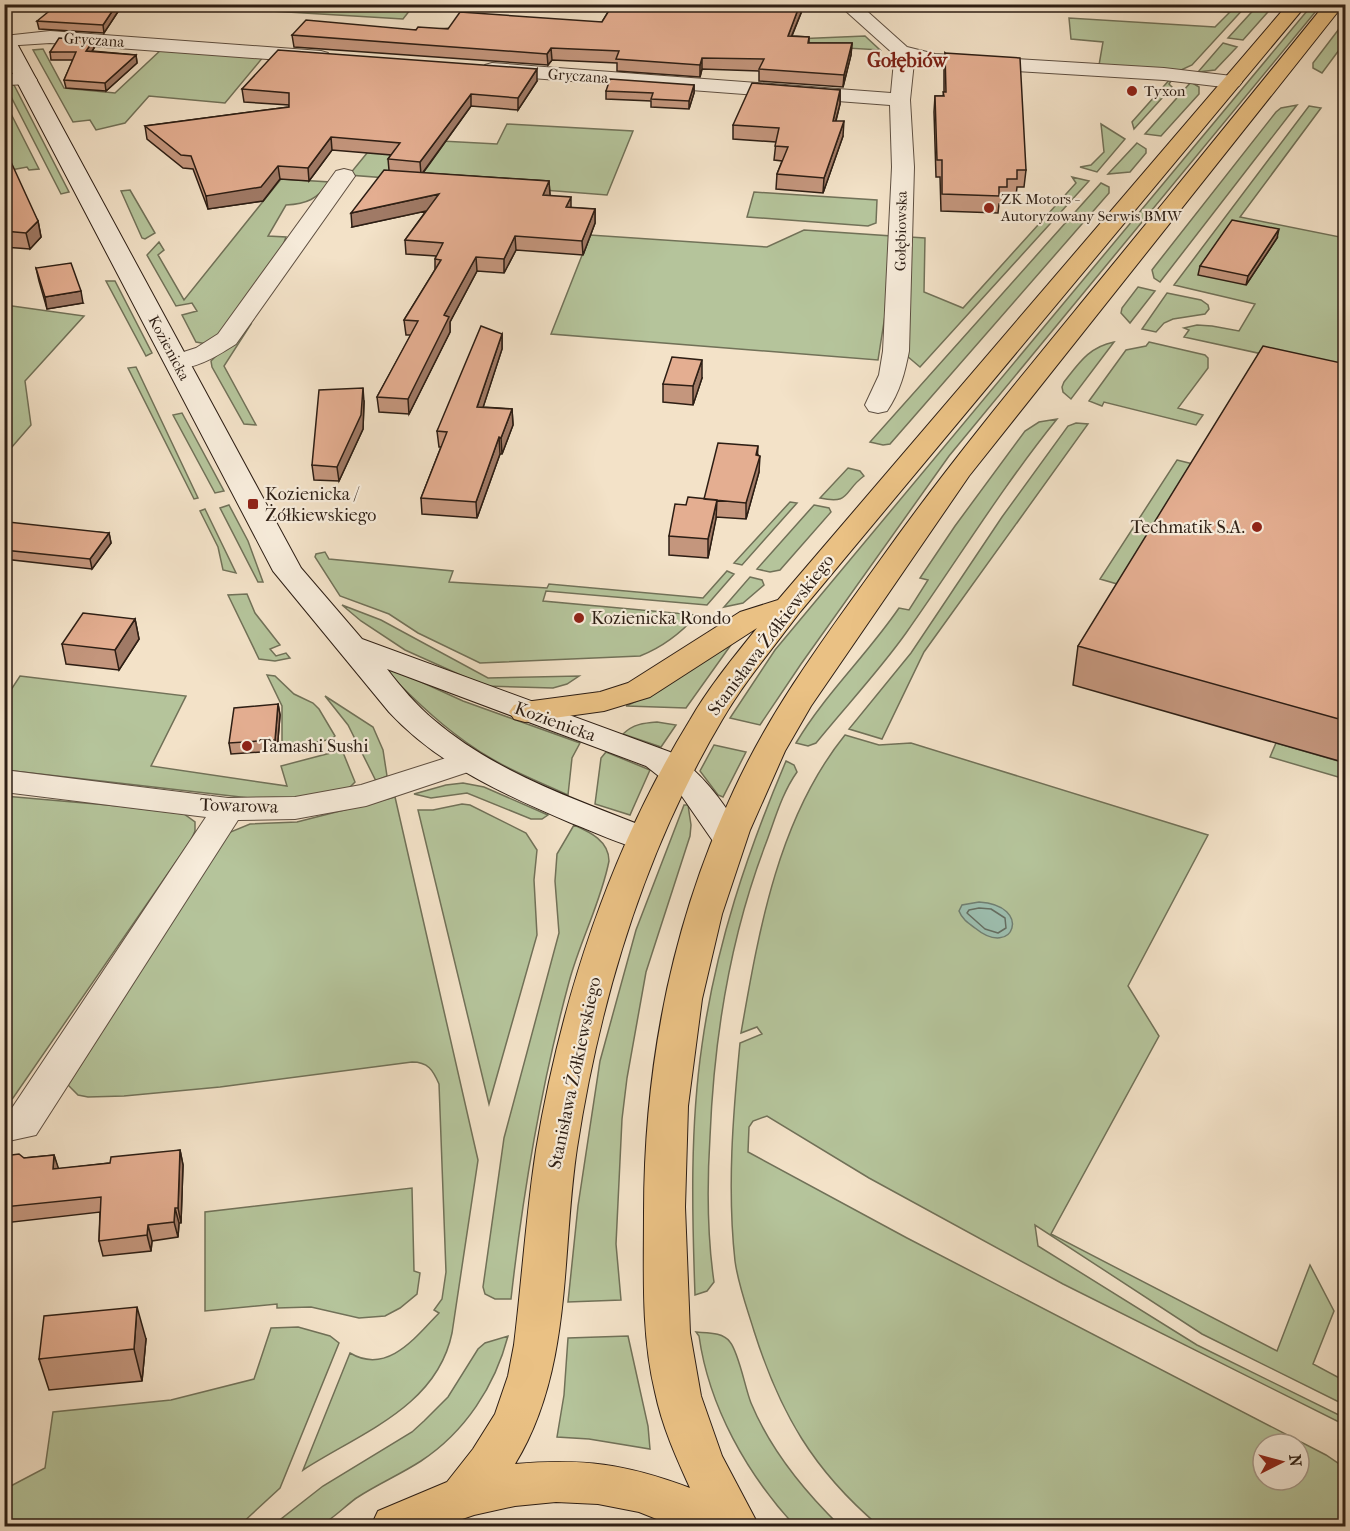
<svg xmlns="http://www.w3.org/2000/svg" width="1350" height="1531" font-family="'IM FELL French Canon',serif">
  <rect width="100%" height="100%" fill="#f3e2c8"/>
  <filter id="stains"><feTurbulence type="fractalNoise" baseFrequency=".00333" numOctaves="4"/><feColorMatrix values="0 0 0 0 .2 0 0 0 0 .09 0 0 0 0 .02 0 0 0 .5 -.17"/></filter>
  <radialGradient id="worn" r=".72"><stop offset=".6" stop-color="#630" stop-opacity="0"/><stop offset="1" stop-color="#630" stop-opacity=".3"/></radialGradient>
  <path fill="#b5c49b" stroke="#717158" stroke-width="1.5" fill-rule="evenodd" d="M1259,4L1274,5L1243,40L1228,38Z
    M260,5V4L414,5L403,19L255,10Z
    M1129,5H1247L1192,65L1179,71L1099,65L1103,42L1071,39L1069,18L1215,27L1230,12Z
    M1312,5H1321L949,456L801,664L760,725L730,718L775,650Z
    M1345,21V42L1322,73L1313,68V63Z
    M865,36L880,50L812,46L794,39Z
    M1223,43L1237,47L1215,70L1198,72Z
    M163,48L264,56L225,103L149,96L125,123L96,130L90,120L73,122L33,50L43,49L64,88L115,93Z
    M1171,78H1173L1169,84L1172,87L1134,129L1132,122Z
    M1191,82L1199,87V94L1161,136L1145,134Z
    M5,85H14L69,192L61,194Z
    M4,100L39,169L29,170L27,167L5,171Z
    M1297,105L1160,282L1154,278L1152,270L1155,266L1276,112L1281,108Z
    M1309,106L1321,108L1240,217L1345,238V372L1184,337L1189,330L1184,328L1197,325L1212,326L1239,331L1255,304L1174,285Z
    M507,124L633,131L607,195L349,175L372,147L404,139L497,144Z
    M1101,124L1125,139L1097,172L1080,167L1091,165L1104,152Z
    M1137,143L1146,149V153L1130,172L1108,174Z
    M1072,177L1089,181L920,367L907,356L910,237L925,238L924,292L963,308L1076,183Z
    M281,179L330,182C317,199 307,204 286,205L268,236L286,237L282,248L218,340L207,344L196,342L182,315L197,311L192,303L176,306L147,255L159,242L164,250L158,255L184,300Z
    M1101,183L1109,187V193L890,444L883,445L870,442Z
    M130,190L155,233L145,239L142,238L121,191Z
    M754,192L877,200L876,223L868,226L747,217Z
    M804,230L892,236L886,309L878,360L551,334L590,235L767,247Z
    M106,281H115L152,353L146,356Z
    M1138,287L1155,291L1130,323L1121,313L1122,308Z
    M1167,293L1201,300L1208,305L1209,309L1205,314L1173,319L1164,323L1156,332L1142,329Z
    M5,305L84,316L25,381L31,425L5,455Z
    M248,324H251L224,366L256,425L244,424L212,367L211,361Z
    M1114,342L1071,399L1063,392L1062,387L1064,382C1079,363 1089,347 1114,342Z
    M1149,342L1205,355L1208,358V368L1178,408L1203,415L1196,425L1104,402L1102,406L1089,401L1126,350L1146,346Z
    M136,367L198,498L194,499L128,368Z
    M182,413L224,491L215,493L173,415Z
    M1057,419C1002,487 957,561 906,633C879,671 846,706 816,743L808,746L796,743C825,694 867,655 899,608L909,610L928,580L920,578L955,526L1025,431L1039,422Z
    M1076,423L1088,424L924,652L882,739L849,729L911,653L1002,517L1068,426Z
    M1177,460L1205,467L1131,588L1100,579Z
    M848,468L860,471L864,476C843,491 851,505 820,498Z
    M790,502L797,503L742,565L734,563Z
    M229,505L248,541L263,582H258L220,508Z
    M814,505L829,508L831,512L780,570L770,572L757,569Z
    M205,509L236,573L223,570L218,547L200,511Z
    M325,552L329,559L453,571L449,582L547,588L549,584L703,598L727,571L734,574L707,605L546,591L543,601L697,615C681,633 663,647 640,656L480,663L418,633L389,614L340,596L315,557L316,554Z
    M750,577L762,580L764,585L743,603L724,607Z
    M247,594L255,613L280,645L270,649L276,656L286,653L290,658L275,661L259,659L228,595Z
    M342,605L381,620L488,678L579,676L567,684L553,688L485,686L405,650L361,621Z
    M738,635L686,708L626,706L660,690Z
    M364,649L417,680L463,701L580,743L572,758L568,795C542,783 516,773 492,759C456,738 427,712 398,683H395Z
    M267,675L275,676L294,694L313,703L319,709L335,736L332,739L282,749V706Z
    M20,676L186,696L151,766L287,786L281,766L342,750L355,782L346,791L284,802L5,770V699Z
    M325,696L373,727L383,750L387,776L376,781L348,725Z
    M657,722L676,725L661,747L623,734C633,724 644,723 657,722Z
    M845,735L879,745L911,743L1208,835L1128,986L1159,1036L1051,1234L1277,1351L1310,1265L1334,1311L1313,1364L1345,1381V1405L1202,1334L1035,1225L1038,1246L1197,1345L1345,1418V1425L1063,1284L869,1178L767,1116L753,1121L749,1127L748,1152L907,1238L1326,1455L1345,1468V1526H879C813,1470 780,1413 754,1331C747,1308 738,1284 735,1261C727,1189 733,1114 740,1043L762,1034L757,1027L741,1033C759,930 778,818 845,735ZM1263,1444H1299V1480H1263Z
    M1276,743L1345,763V779L1270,757Z
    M714,745L746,752L723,797L718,795L700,771Z
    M606,752L650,770L630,815L595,804L601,758Z
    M786,761L794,765L797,772C782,793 775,819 766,843C730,937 714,1037 710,1137C707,1185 707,1234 714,1282L707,1291L695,1295C692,1212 690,1127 702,1045C716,945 747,853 786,761Z
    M463,783L484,787L548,815L542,819H531L467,793L431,798L414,794L446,785Z
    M4,796L119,806L184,814L195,822V831L191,840L13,1098L5,1105Z
    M395,797L478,1160L452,1333C437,1407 360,1433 303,1470L350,1353C387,1375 415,1338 439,1313L434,1310L442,1299L446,1272L439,1084C433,1070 428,1062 412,1062L220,1087L124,1096L88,1097L78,1095L68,1085L228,833L250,824L297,822Z
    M462,804L470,805L526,833L537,850L534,880L537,935L489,1104L418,810H433Z
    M684,805H688L691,825L690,836L646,972L627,1078L622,1119L616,1244L621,1300L568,1302L578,1206L600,1061L636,930Z
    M574,825C590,832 609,841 609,861C601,902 580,941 569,982C541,1086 523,1192 511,1299H495L485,1294L483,1287L504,1138L559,933L555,881L557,854Z
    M412,1188L414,1271L420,1273L417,1294L400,1308L385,1316L359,1318L311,1307L277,1308V1304L205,1311V1212Z
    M298,1327L330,1336L339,1343L280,1488L239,1526H5V1489L45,1468L53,1412L171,1400L254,1379L271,1328Z
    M696,1332C707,1333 723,1332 730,1342C739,1353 745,1388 751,1403C771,1451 804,1491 840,1526H795C747,1474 709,1407 699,1336Z
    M508,1336C495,1386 465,1432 421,1461C401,1474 378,1484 358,1497C348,1503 327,1525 318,1526C304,1529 286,1527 272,1526L323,1486L412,1432L424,1421L448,1397L478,1349L485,1343Z
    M628,1336L648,1426L650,1449L589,1439L557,1437L564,1395L568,1338Z"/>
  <path fill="#9dbfb0" stroke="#707f72" stroke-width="1.5" d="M979,902C1033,905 1014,960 975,928C968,923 962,919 959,911L962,905Z"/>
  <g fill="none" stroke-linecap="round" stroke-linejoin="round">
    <path stroke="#656e62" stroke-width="1.5" d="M979,908L991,909L1005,918L1006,928L998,933L985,929L967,913L969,910Z"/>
    <g stroke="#5e4f41" stroke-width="2">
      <path id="minor" d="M838,4H859L907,47L935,54L1164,68L1232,76L1239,78L1242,82L1239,86L1232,88L1164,80L935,66L914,62L910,100L914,167L909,351C905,372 900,392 887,411L878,413L869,411L865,405L879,375L883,351L892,167L890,105L492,75L485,73L482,69L485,65L492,63L891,93L894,61L897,57Z
        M50,31L321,51L328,53L331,57L328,61L321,63L50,43L4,46V36Z
        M4,73L34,76L37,80L34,84L4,85Z
        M344,169L352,171L355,176L236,344C217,356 191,373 168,367L164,362L168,357L196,348L218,334L336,171Z
        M468,751L480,754L484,761L480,768L366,806L295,819L238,820L36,1135L4,1142V1112L10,1111L206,817L4,792V770L228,798L295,797L361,785Z"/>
    </g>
    <g stroke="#2d1e14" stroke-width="2">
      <path id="secondary" d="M4,32L11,34L14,38L301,568L362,639L670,752C704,773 725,805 746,839L741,847L729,850L717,847L679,792L646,766L387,669C401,687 416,705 434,720C497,774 580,801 656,831L661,839L656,847L644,850C619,844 595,832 571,823C505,795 438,765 389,712L273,571L4,57Z"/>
    </g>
    <g stroke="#2d1e14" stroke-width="2">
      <path id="primary" d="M1288,4H1307L800,612C773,648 744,682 722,720C645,850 600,999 577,1148C561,1254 573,1369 515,1464C583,1458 626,1464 690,1488C676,1457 662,1426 655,1392C641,1334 644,1273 644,1213C644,1067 672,922 734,790C772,707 828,633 881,559C947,466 1020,378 1092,290C1170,195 1247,100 1325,4H1344L969,476L811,706L785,751L750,830L722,914L702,999L688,1106L685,1207L690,1333L701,1396L722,1456L759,1526H674L639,1512L598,1504L556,1502L515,1506L474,1515L442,1526H371L378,1511L447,1482L473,1449L495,1414L508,1376L514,1345C522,1280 526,1215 536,1150C561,1000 610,850 690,720C709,687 733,658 757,628L650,697L604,711L525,722L514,719L509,712L514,705L525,702L600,692L628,683L740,612L778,600Z"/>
    </g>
    <use href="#minor" fill="#f7ecdb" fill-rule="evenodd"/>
    <use href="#secondary" fill="#f7ecdb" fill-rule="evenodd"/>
    <use href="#primary" fill="#eac184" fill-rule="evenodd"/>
  </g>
  <path fill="#c4967d" stroke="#2d1e14" stroke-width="1.5" d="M123,4L104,33L39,29L37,21Z
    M613,4H803V8L792,36L809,37V43H852L851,55L843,87L759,81V71L702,69L700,77L617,71V63L552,60L548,65L294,47L292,35L602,22Z
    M933,4H952L951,6Z
    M94,48L92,51L136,55L137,63L106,91L66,88L64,80L73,60H51L50,52Z
    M945,53L1026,170L1024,187H1017L1016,196H1007L1006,204H999L998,213L941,211L940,177H936L934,112L935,96H943L944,92V69Z
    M537,81L518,110L471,106L423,173L549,181L550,196L571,208L595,209V223L583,255L516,250L504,273L477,271L450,322V332L409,414L379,412L377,397L411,335H406L404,320L435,270V259L436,256L406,254L405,240L426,211L352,227L389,170L388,159L391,155L332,150L309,181L280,179L263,201L208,209L193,169L183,168L147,139L145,126L289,107V105L244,102L242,89Z
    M694,85V93L689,109L651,107V101L606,99V91Z
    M840,90V104L836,121L843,136L823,193L776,189L777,174L782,161L774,160L776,142L733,139V125Z
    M4,163L38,221L41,237L30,249L4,247Z
    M1277,238L1246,285L1198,275L1200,266Z
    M36,268L83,303L47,309L39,281Z
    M502,334V349L483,407L512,409L513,425L502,454H500L477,518L422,514L421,498L441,447H439L437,431Z
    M1346,364V763L1073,685L1078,646Z
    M702,378L693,405L663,402V384Z
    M364,402L363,429L339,481L314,480L312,465Z
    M758,455L759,472L746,519L716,517L708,558L669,555V536L686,505L704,499Z
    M4,526L109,533L111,543L92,569L4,559Z
    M135,619L139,639L119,670L66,664L62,644Z
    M278,704L280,715L277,751L231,754L229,743Z
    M180,1150L183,1165L181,1223H179L178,1237L152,1241L151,1251L103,1256L99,1241L100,1212L4,1223V1156L24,1158L54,1155L58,1169L110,1163Z
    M146,1339L142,1381L49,1390L39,1359Z"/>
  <path fill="#a07a66" stroke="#2d1e14" stroke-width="1.5" d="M117,4H123L104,33L103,25Z
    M800,4H803V8L787,47L788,36Z
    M93,41L94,48L87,59L86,51Z
    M852,43L851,55L843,87L844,75Z
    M551,48L552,60L548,65L547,54Z
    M136,55L137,63L106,91L105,83Z
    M702,58V69L700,77V65Z
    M537,69V81L518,110V98Z
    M694,85V93L689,109V101Z
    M840,90V104L832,135L833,121Z
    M471,94V106L421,175L420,162Z
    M844,121L843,136L823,193L824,178Z
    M331,137L332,150L309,181L308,168Z
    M278,166L280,179L263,201L208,209L206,196Z
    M549,181L550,195L544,209L543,195Z
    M439,194L440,208L352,227L351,213Z
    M571,197V211L566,207Z
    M595,209V223L583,255L582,241Z
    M38,221L41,237L30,249L26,233Z
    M1279,229L1277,238L1246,285L1248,276Z
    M515,236L516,250L504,273V259Z
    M476,257L477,271L450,322V332L409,414L408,399L444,315Z
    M81,291L83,303L47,309L45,297Z
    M502,334V349L478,423L477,407Z
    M702,360V378L693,405V386Z
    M363,388L364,402L363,429L339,481L337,467Z
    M512,409L513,425L502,454L501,438Z
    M499,437L500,454L477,518L476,502Z
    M758,446L757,463L760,456L759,472L746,519V503Z
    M717,500L716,519L708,558V539Z
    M109,533L111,543L92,569L90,559Z
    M135,619L139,639L119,670L115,650Z
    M278,704L280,715L277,751L275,740Z
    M180,1150L183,1165L181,1223L178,1208Z
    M54,1155L59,1170L53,1169Z
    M175,1208L179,1223L178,1237L174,1222Z
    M148,1225L152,1241L151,1251L147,1235Z
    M137,1307L146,1339L142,1381L134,1349Z"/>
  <path fill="#e4ae91" stroke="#2d1e14" stroke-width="1.5" d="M58,4H117L103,25L37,21Z
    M613,4H800L788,36L809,37L808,43H852L844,75L759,69L764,59L702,58L700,65L616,59L619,51L551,48L547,54L292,35L306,20L416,30L418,27L448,29L460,12L602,22Z
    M59,38L93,41L86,51L136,55L105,83L64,80L76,52H50Z
    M278,50L537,69L518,98L471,94L420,162L388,159L400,143L331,137L308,168L278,166L261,187L206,196L191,156L181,155L145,126L289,107V93L242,89Z
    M945,53L1020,58L1026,170H1017V179H1007V187H999V196L942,194V160H937L935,96H944L943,92H946Z
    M610,79L694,85L689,101L651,99L653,93L606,91Z
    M752,83L840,90L833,121H844L824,178L777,174L788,147L775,146L779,128L733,125Z
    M11,162L38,221L26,233L4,231V163Z
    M384,170L549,181L543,195L571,197L566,207L595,209L582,241L515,236L504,259L476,257L444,315L449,317L408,399L377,397L418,321L404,320L441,260L435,259L443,243L405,240L439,194L351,213Z
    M1232,220L1279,229L1248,276L1200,266Z
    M71,263L81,291L45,297L36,268Z
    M481,326L502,334L477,407L512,409L501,438L499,437L476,502L421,498L447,432L437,431Z
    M1263,346L1346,364V721L1078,646Z
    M672,357L702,360L693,386L663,384Z
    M363,388L361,415L337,467L312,465L319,390Z
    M718,443L758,446L756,455L760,456L746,503L704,499Z
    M688,497L717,500L708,539L669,536L675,504L686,505Z
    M8,522L109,533L90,559L4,550V526Z
    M83,613L135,619L115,650L62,644Z
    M278,704L275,740L229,743L234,708Z
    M180,1150L178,1208H175L174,1222L148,1225L147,1235L99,1241L101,1197L4,1207V1156L19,1154L24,1158L54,1155L53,1169L110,1163L111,1157Z
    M137,1307L134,1349L39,1359L44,1316Z"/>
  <g fill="#8f2418" stroke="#f7ecdb" stroke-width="2">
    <circle cx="1132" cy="91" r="6"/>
    <circle cx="989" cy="208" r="6"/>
    <rect x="247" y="498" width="12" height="12" rx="3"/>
    <circle cx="1257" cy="527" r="6"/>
    <circle cx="579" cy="618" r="6"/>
    <circle cx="247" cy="746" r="6"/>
  </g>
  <g text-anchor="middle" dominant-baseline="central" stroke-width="4.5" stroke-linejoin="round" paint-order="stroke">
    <g font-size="15" fill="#2d1e14" stroke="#f7ecdb">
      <text transform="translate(94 40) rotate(4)">Gryczana</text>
      <text transform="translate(578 76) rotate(4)">Gryczana</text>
      <text transform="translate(901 231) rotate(-89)">Gołębiowska</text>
      <text transform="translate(169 348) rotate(62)">Kozienicka</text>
    </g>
    <g font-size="15" fill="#2d1e14" stroke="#f7ecdb" text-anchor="start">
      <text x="1144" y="91">Tyxon</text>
      <text x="1001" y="199">ZK Motors -<tspan x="1001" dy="17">Autoryzowany Serwis BMW</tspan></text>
    </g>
    <g font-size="18" fill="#2d1e14" stroke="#f7ecdb" text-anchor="start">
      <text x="265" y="494">Kozienicka /<tspan x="265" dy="21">Żółkiewskiego</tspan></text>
      <text x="1245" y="527" text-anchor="end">Techmatik S.A.</text>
      <text x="591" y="618">Kozienicka Rondo</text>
      <text x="259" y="746">Tamashi Sushi</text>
    </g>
    <g font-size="18" fill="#2d1e14" stroke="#f7ecdb">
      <text transform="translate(771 635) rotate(-53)">Stanisława Żółkiewskiego</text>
      <text transform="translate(555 722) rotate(20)">Kozienicka</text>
      <text transform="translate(239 806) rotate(2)">Towarowa</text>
      <text transform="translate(575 1073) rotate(-78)">Stanisława Żółkiewskiego</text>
    </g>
    <g font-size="20" font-weight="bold" fill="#7a1f14" stroke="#f7ecdb">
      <text x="907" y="60">Gołębiów</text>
    </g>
  </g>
  <rect width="1350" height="1531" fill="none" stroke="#f3e2c8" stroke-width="24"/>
  <rect x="6" y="6" width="1338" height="1519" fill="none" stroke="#2d1e14" stroke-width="3"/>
  <rect x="12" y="12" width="1326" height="1507" fill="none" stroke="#2d1e14" stroke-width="1.5"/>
  <g transform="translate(1281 1462) rotate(84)"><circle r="28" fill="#f7ecdb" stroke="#a69a8b" stroke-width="1.5"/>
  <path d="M0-4.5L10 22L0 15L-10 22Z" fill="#8f2418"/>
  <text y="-9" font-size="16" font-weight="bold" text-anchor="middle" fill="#2d1e14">N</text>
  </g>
  <rect width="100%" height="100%" filter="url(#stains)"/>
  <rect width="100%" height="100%" fill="url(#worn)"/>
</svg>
